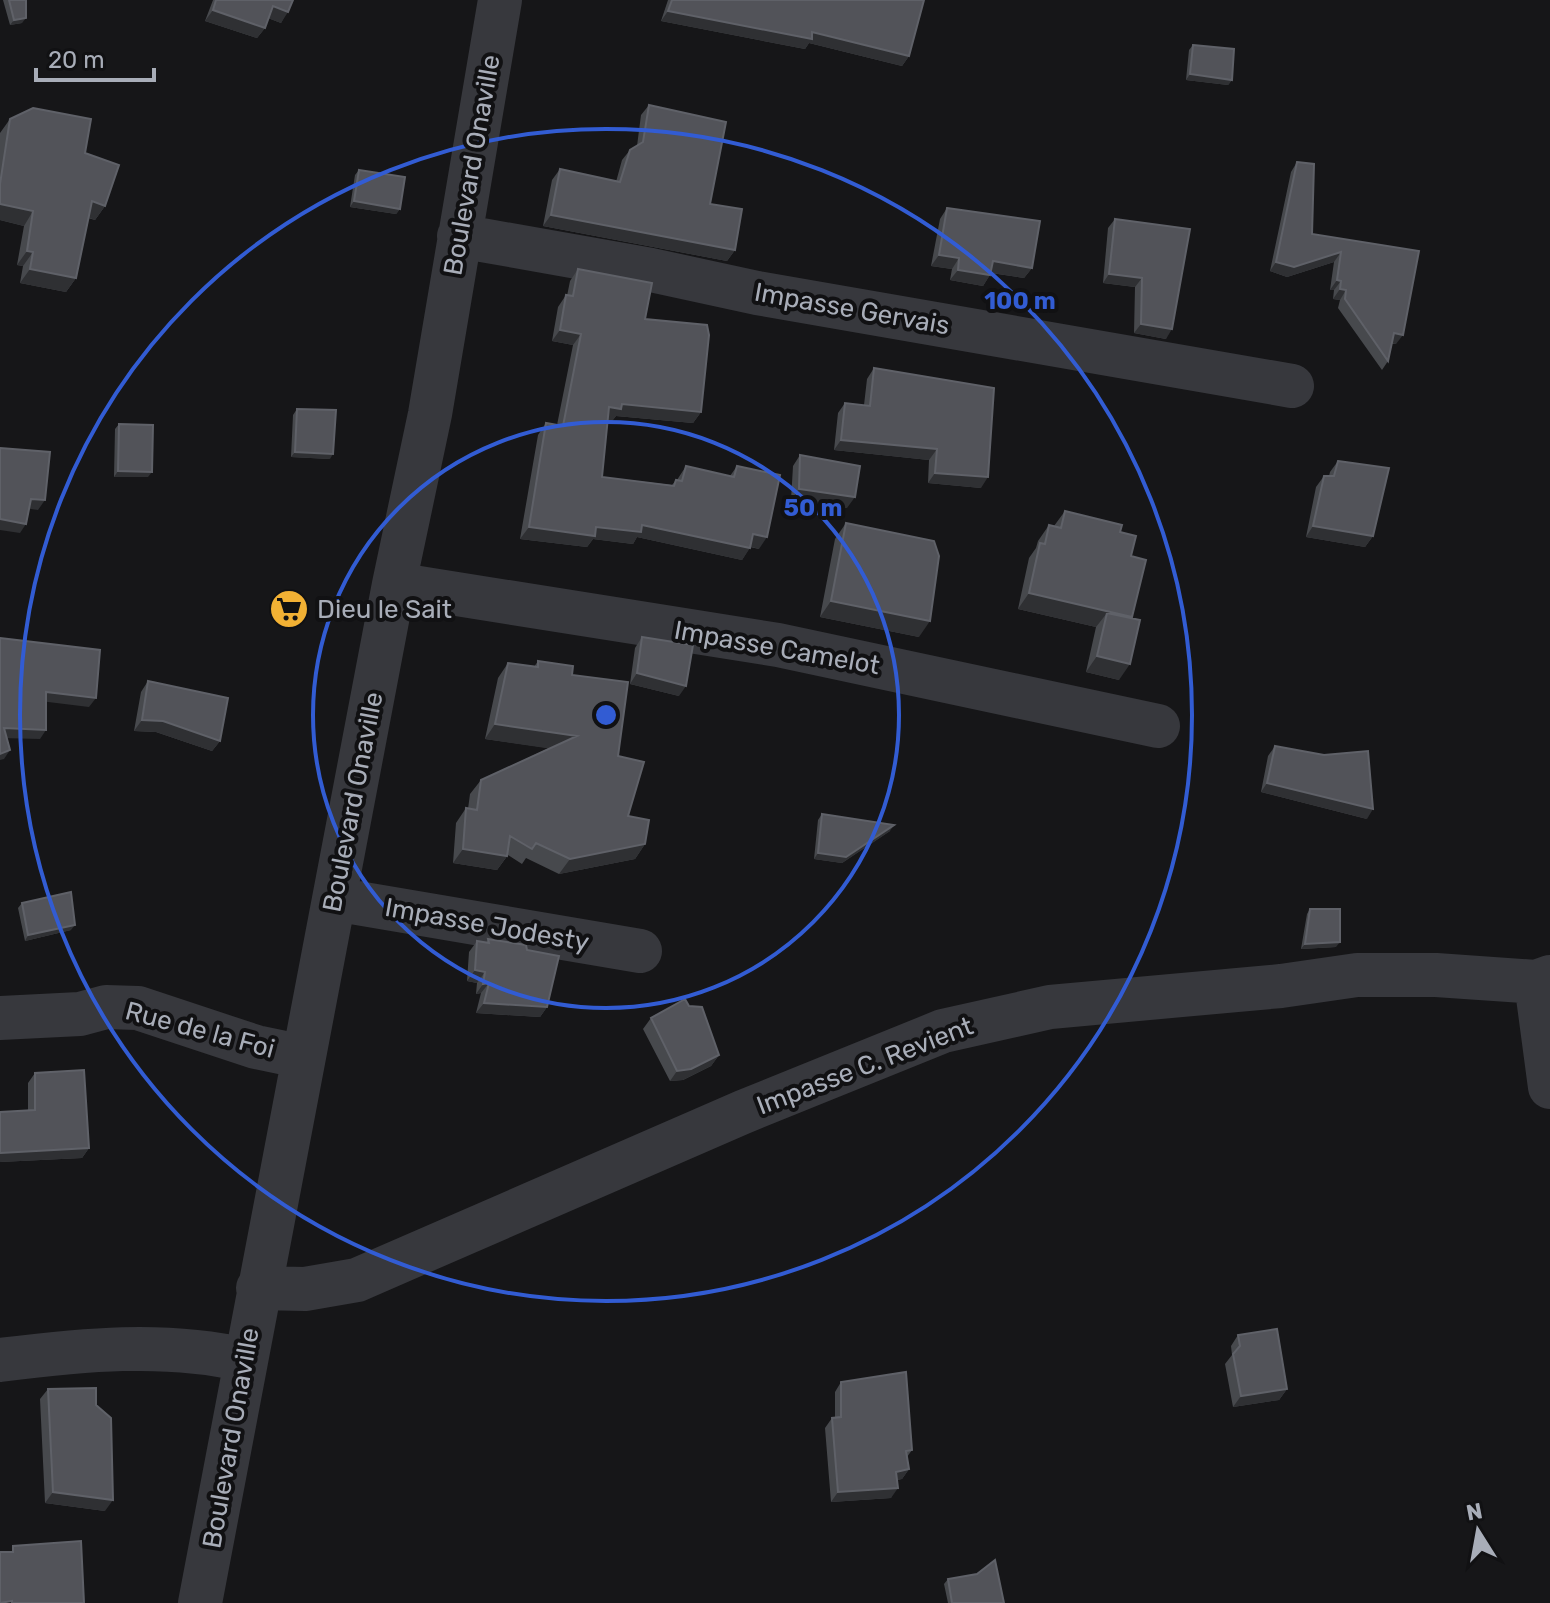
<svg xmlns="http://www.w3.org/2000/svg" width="1550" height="1603" font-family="Rubik,sans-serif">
  <rect width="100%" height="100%" fill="#161618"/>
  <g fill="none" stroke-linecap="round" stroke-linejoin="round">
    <path stroke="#37383d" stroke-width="44" d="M459,236L651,270L757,293L1292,386
      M394,584L778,645L1158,726
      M334,899L640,951
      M1536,982L1550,1087
      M0,1018L80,1014L106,1007L138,1008L256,1047L304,1057
      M258,1288L305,1289L357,1280L743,1112L943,1031L1050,1007L1281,986L1357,975H1436L1536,982L1550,977
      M0,1360C80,1350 165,1341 245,1360
      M200,1603L394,584L430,414L500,0"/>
  </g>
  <path fill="#47494d" d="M3,0H26L22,23L10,25Z
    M213,0H293L281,23L268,18L265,28L257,38L205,21Z
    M668,0H924L909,56L902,66L809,43L805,49L661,21Z
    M1193,45L1232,80L1228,85L1186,80L1189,50Z
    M649,105L710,204L735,250L727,261L543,226L552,180L560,169L616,182L622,160L630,150L637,146L641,115Z
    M10,119L105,206L95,220L88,218L76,278L66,292L20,283L23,266L17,265L24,226L0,220V133Z
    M1297,162L1312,234L1419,251L1396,344H1392L1388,361L1382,370L1338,308L1340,300L1333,299L1334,290H1330L1334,262L1287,277L1270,271L1291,172Z
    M359,170L400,209L396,214L350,207L355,175Z
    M947,208L1032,268L1024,278L991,273L983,286L950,280L952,269L931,266L940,219Z
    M1115,219L1190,229L1166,339L1134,333L1135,287L1103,283L1108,228Z
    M578,269L645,319L701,412L693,423L616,416L612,421L608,420L602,477L672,485L676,480H677L686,466L730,476L737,466L759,549L750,547L742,560L637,537L633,544L593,539L587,547L520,539L538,435L546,423L557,425L573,345L552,341L558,307L566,295L567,296L570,281Z
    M874,368L981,488L928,483L929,460L834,450L838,413L845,403L864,405L867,379Z
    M297,409L330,459L291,457L293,415Z
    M119,424L148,477H114L115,429Z
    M800,455L847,508L791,500L793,466Z
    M1338,461L1373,536L1365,547L1306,537L1316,487L1324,476H1329L1330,472Z
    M1065,511L1120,532L1132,617L1119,680L1086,672L1096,627L1018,609L1029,558L1036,548L1038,541L1049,525L1054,526Z
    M846,523L919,637L820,617L835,539Z
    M642,637L679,696L630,684L635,648Z
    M538,661L572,675L618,756L628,816L645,844L635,859L559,874L526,858L522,864L508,855L497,870L453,863L456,823L466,808L468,809L470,794L481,780L549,748L485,739L498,678L508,663L534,667Z
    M148,681L220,741L212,751L156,732L134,731L141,692Z
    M1275,746L1367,819L1261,792L1268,756Z
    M822,814L890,831L842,863L814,859L818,820Z
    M22,903L71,930L25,941L18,908Z
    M1310,909L1336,947L1301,949L1307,914Z
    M488,939L527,950L547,1007L540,1017L476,1013L481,993L476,994L477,983L467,981L469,952L477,941L486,943Z
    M651,1018L719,1055L711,1066L683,1080L670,1081L643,1029Z
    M35,1073L89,1148L82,1158L0,1162V1112L28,1111V1083Z
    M1238,1335L1287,1389L1279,1400L1233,1407L1225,1364L1232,1355L1231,1346Z
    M841,1382L912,1450L907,1457L909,1469L902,1479L897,1480L891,1498L831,1502L825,1428L832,1418H835V1392Z
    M48,1389L96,1405L105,1511L45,1503L40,1399Z
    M948,1579L1004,1603H948L944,1584Z"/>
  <path fill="#2f3033" d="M273,6L288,12L281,23L265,17Z
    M213,10L265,28L257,38L205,21Z
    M668,11L812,32L909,56L902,66L809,43L805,49L661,21Z
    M26,18L22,23L10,25L14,20Z
    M1190,74L1232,80L1228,85L1186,80Z
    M92,201L105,206L95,220L82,215Z
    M354,201L400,209L396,214L350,207Z
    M0,204L33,211L24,226L0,220Z
    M551,215L735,250L727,261L543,226Z
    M27,251L33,252L23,266L17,265Z
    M1341,252L1334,262L1287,277L1270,271L1276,262Z
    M939,255L959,258L952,269L931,266Z
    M993,261L1032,268L1024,278L985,272Z
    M30,269L76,278L66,292L20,283Z
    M958,270L990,275L983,286L950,280Z
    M1109,274L1142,278L1135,287L1103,283Z
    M1337,280L1341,281L1334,290H1330Z
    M1340,289L1346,290L1340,300L1333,299Z
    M1141,324L1172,329L1166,339L1134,333Z
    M560,330L581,334L573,345L552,341Z
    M1394,333L1403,335L1396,344L1388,343Z
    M622,404L701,412L693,423L616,416L612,421L601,418L609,407Z
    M841,440L937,449L929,460L834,450Z
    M295,452L333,454L330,459L291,457Z
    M118,471L152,472L148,477H114Z
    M935,473L988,477L981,488L928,483Z
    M799,489L855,497L847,508L791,500Z
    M31,499L45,500L38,510L24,508Z
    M0,519L26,524L20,533L0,530Z
    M642,525L750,548L742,560L637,537L633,544L593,539L587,547L520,539L529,527Z
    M1313,526L1373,536L1365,547L1306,537Z
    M753,534L767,537L759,549L745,545Z
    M1029,593L1132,617L1107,613L1096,627L1018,609Z
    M831,601L930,621L919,637L820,617Z
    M1097,656L1130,664L1119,680L1086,672Z
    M637,673L686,686L679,696L630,684Z
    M46,692L96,698L89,707L40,701Z
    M142,720L163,721L220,741L212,751L156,732L134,731Z
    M495,724L577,736L566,751L485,739Z
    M4,728L46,730L40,739L0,738Z
    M10,750L4,759L0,760V754Z
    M1267,783L1373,809L1367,819L1261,792Z
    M894,825L890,831L842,863L814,859L818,853Z
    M645,844L635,859L559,874L570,859Z
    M463,849L507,856L497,870L453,863Z
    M75,925L71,930L25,941L28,935Z
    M1340,942L1336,947L1301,949L1305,944Z
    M475,970L485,972L477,983L467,981Z
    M489,983L481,993L476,994L483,984Z
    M484,1003L547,1007L540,1017L476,1013Z
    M719,1055L711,1066L683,1080L670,1081L677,1071Z
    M89,1148L82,1158L0,1162V1153Z
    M1287,1389L1279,1400L1233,1407L1241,1396Z
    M909,1469L902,1479L889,1481L896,1472Z
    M898,1488L891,1498L831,1502L838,1492Z
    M53,1492L113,1500L105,1511L45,1503Z"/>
  <path fill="#525359" stroke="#5f6168" stroke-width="2" d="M9,0H26V18L14,20Z
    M216,0H293L288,12L273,6L265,28L213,10Z
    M672,0H924L909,56L812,32V39L668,11Z
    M1193,45L1234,49L1232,80L1190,74Z
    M649,105L726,122L710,204L742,209L735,250L551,215L560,169L620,182L630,150L643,142Z
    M33,108L91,119L85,153L119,165L105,206L92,201L76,278L30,269L33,252L27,251L33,211L0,204V184L10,119Z
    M1297,162L1314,164L1312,234L1419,251L1403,335L1394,333L1388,361L1345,299L1346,290L1340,289L1341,281L1337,280L1341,252L1294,267L1276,262Z
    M359,170L405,177L400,209L354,201Z
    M947,208L1040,221L1032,268L993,261L990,275L958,270L959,258L939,255Z
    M1115,219L1190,229L1172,329L1141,324L1142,278L1109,274Z
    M578,269L652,283L645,319L707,325L709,335L701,412L622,404L621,409L609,407L602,477L674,486L676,480L682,481L686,466L734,477L737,466L780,475L767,537L753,534L750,548L642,525L641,532L596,527L595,536L529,527L546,423L563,426L581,334L560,330L566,295L573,296Z
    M874,368L994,388L988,477L935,473L937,449L841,440L845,403L870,406Z
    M297,409L336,410L333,454L295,452Z
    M119,424L153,425L152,472L118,471Z
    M0,448L50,452L45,500L31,499L26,524L0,519Z
    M800,455L860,466L855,497L799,489Z
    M1338,461L1389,468L1373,536L1313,526L1324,476H1334Z
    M1065,511L1122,525L1120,532L1136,536L1131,556L1146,560L1132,617L1029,593L1040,543L1045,544L1049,525L1061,528Z
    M846,523L934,541L939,556L930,621L831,601Z
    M1107,613L1140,620L1130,664L1097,656Z
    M642,637L693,645L686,686L637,673Z
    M0,638L100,650L96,698L46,692V730L4,728L10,750L0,754Z
    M538,661L573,666L572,675L628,682L618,756L644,762L628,816L649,820L645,844L570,859L536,843L532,849L510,836L507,856L463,849L466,808L477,810L481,780L577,736L495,724L508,663L538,667Z
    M148,681L228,698L220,741L163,721L142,720Z
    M1275,746L1324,755L1368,751L1373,809L1267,783Z
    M822,814L894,825L846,857L818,853Z
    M71,892L75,925L28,935L22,903Z
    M1310,909H1340V942L1305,944Z
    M488,939L526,945L527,950L559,956L547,1007L484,1003L489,983L483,984L485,972L475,970L477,941L489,943Z
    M685,999L689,1006L702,1007L719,1055L691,1069L677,1071L651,1018Z
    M84,1070L89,1148L0,1153V1112L35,1110V1073Z
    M1277,1329L1287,1389L1241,1396L1233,1354L1240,1346L1238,1335Z
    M906,1372L912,1450L906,1451L909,1469L896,1472L898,1488L838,1492L832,1418L841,1417V1382Z
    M96,1388V1405L111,1418L113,1500L53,1492L48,1389Z
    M81,1541L84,1603H12V1601L0,1603V1552H13V1546Z
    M995,1560L1004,1603H952L948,1579L977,1574Z"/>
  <g fill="none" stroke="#325cd3" stroke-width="4">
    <circle cx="606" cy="715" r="293"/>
    <circle cx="606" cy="715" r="586"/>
  </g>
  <defs>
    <g id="supermarket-disc" transform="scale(2)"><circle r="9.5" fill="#f2b134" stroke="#111113"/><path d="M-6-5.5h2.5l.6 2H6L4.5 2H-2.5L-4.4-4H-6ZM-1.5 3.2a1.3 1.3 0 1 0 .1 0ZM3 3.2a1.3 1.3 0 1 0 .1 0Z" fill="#111"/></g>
  </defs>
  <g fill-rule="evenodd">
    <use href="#supermarket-disc" x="289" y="609"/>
  </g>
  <g text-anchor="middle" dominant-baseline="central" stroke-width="8" stroke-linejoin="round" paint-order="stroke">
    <g font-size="26" fill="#a8adb8" stroke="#111113">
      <text transform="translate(472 165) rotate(-80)">Boulevard Onaville</text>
      <text transform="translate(852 309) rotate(10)">Impasse Gervais</text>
      <text transform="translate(777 648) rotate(10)">Impasse Camelot</text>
      <text transform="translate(353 802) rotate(-79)">Boulevard Onaville</text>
      <text transform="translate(487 925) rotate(10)">Impasse Jodesty</text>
      <text transform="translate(200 1030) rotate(15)">Rue de la Foi</text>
      <text transform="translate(865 1066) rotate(-21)">Impasse C. Revient</text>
      <text transform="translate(231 1438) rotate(-80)">Boulevard Onaville</text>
    </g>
    <g font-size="26" fill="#a8adb8" stroke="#111113" text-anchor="start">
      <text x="317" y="609">Dieu le Sait</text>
    </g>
  </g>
  <circle cx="606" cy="715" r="12" fill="#325cd3" stroke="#111113" stroke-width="4"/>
  <g font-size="24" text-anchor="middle" font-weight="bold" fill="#325cd3" stroke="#111113" stroke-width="8" stroke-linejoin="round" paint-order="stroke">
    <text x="1020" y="309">100 m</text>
    <text x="813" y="516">50 m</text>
  </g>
  <g transform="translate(1478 1531) rotate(349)" stroke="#111113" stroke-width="6" paint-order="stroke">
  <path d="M0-6L14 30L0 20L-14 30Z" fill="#a8adb8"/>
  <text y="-12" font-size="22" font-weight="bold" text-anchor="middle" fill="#a8adb8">N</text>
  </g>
  <path d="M36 68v12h118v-12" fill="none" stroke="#a8adb8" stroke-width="4"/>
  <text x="48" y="68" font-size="24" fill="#a8adb8" stroke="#111113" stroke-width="6" paint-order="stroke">20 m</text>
</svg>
